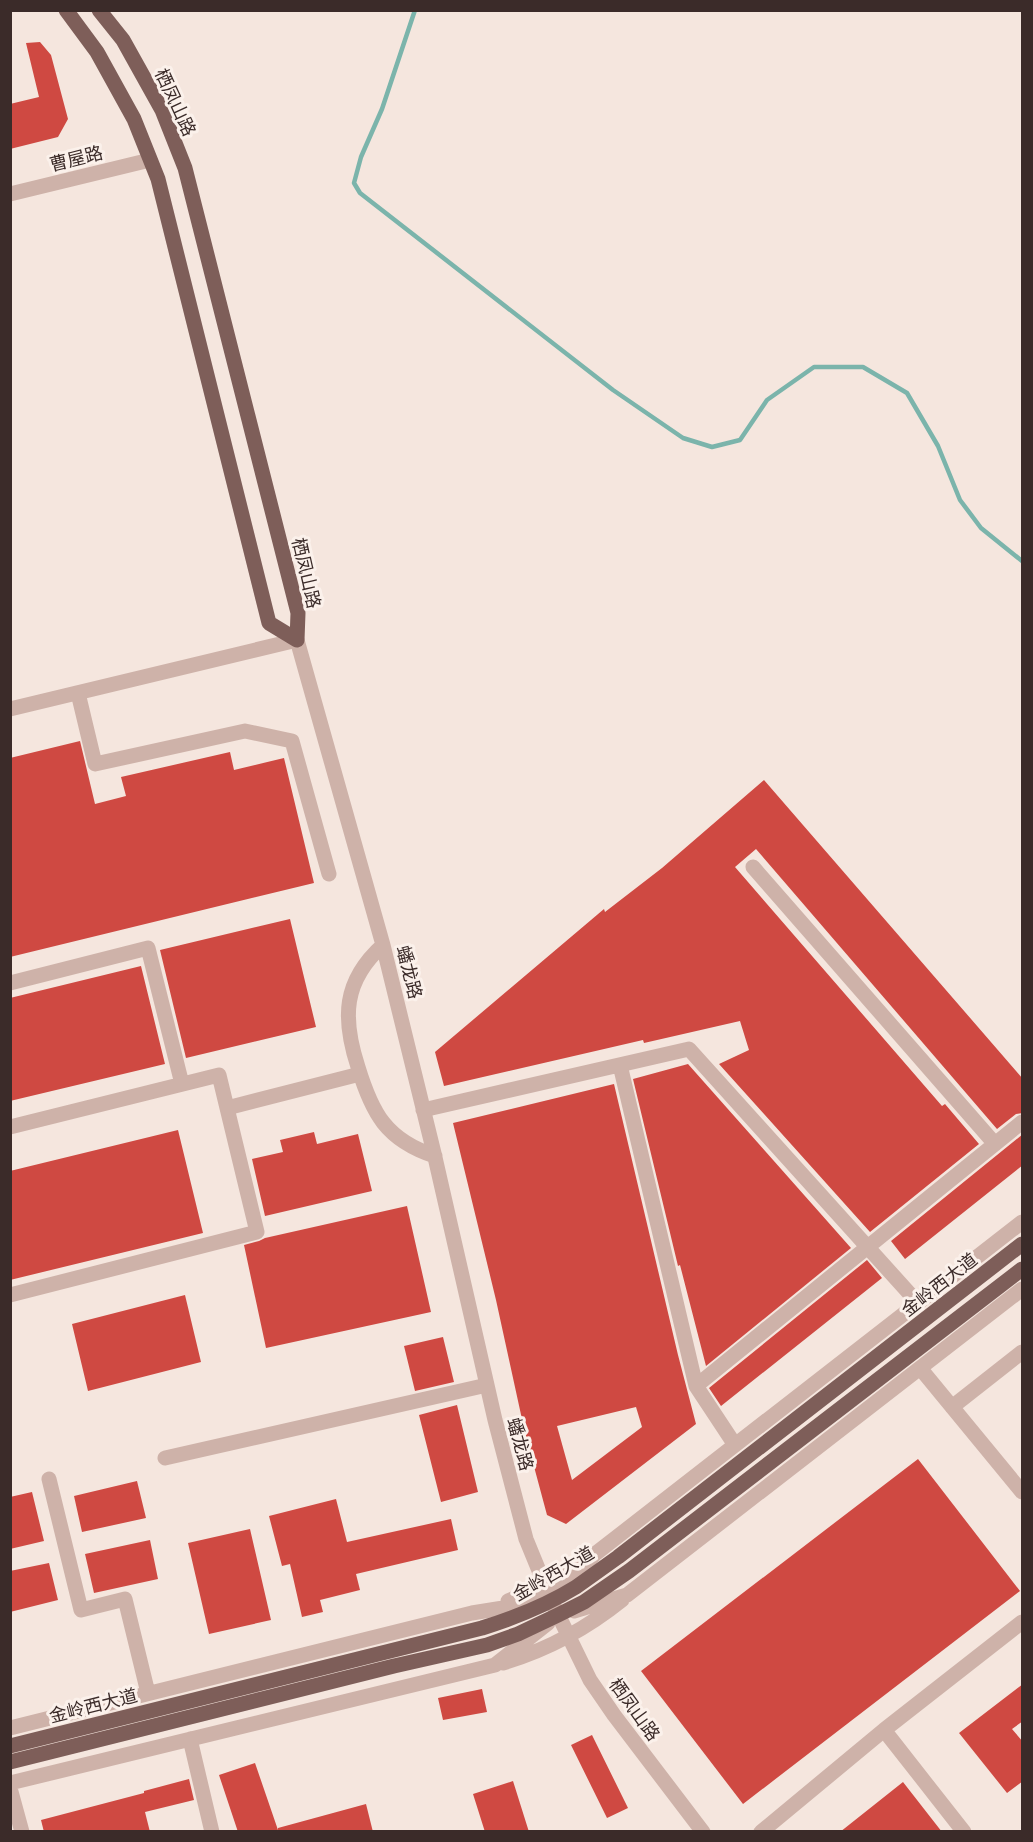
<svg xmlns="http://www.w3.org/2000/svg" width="1033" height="1842" font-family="'Golos Text','Noto Sans SC',sans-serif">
  <rect width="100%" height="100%" fill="#f5e6de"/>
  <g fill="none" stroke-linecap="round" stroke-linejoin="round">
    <path stroke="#7bb4ab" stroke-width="4.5" d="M415,10L382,109L361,157L354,183L360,193L613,390L683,438L712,447L740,440L767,400L814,367H863L907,393L938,446L960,500L981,528L1022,561"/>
  </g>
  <path fill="#cf4942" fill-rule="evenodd" d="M40,42L51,55L68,119L58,137L10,149V104L39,97L26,43Z
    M80,741L95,804L126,796L121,777L230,752L234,770L284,758L314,883L10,957V758Z
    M764,780L1023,1079V1113L1016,1114L997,1129L756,849L735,867L942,1106L945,1104L979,1144L870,1232L719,1064L749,1050L740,1021L644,1043L643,1040L444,1086L435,1052L604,909L605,912L662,868Z
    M290,919L316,1027L186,1058L160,950Z
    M141,966L165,1064L10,1101V998Z
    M688,1064L851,1248L706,1366L680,1265L678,1266L633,1079Z
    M614,1084L678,1355L696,1424L566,1524L547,1515L525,1433L496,1300L453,1123ZM636,1407L642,1427L572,1480L557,1426Z
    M178,1130L203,1233L10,1280V1171Z
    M314,1132L317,1144L358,1134L372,1191L265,1216L252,1159L283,1152L280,1140Z
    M1023,1134V1165L905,1259L891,1241Z
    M407,1206L431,1312L266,1348L244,1245L259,1241L265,1238Z
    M867,1260L882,1278L721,1406L709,1388Z
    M185,1295L201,1362L88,1391L72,1324Z
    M443,1337L454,1382L415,1391L404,1346Z
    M457,1405L478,1492L441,1502L419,1415Z
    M918,1459L1020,1591L743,1804L641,1671Z
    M137,1481L146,1518L82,1532L74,1496Z
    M32,1492L44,1541L10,1549V1497Z
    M336,1499L347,1542L451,1519L458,1550L356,1574L360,1590L320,1600L323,1612L302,1617L290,1564L282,1566L269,1516Z
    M250,1529L271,1620L209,1634L188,1543Z
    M150,1540L158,1579L94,1593L85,1554Z
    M49,1563L58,1600L10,1612V1571Z
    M1023,1684V1721L1012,1729L1023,1742V1781L1007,1793L959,1733Z
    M482,1689L487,1712L443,1720L438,1698Z
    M592,1735L628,1808L607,1818L571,1745Z
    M255,1763L278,1830V1828L366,1804L373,1832H238L219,1775Z
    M189,1779L194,1800L145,1812L150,1832H44L41,1820L144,1793V1791Z
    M513,1781L529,1832H485L473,1794Z
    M903,1782L942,1832H840Z"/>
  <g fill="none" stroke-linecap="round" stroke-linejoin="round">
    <path stroke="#ceb2a9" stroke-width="15" d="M10,194L150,160
      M78,693L95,764L245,731L292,741L329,874
      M10,709L297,640L383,945L434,1153L495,1420L526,1539L551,1600L590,1680L614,1715L703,1832
      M753,867L995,1144
      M383,945C343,981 342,1018 358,1067C372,1113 386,1140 435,1156
      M10,983L148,948L182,1084
      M620,1065L696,1386L735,1445
      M227,1108L360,1074
      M423,1110L689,1049L918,1303
      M10,1127L219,1075L257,1232L10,1295
      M920,1368L1022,1492
      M696,1386L1022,1122
      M952,1407L1022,1352
      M165,1458L487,1385
      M49,1479L81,1610L125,1599L148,1693
      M508,1601L541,1587L572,1569
      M574,1611L627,1595L1022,1289
      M503,1663C547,1650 586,1629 622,1600
      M10,1728L472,1613L551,1600L595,1554L1022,1222
      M884,1730L964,1832
      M190,1739L212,1832
      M10,1783L495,1665L548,1623
      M10,1788L22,1832
      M761,1832L884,1730L1022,1622"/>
    <path stroke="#7e5e59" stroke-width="15" d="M66,10L97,52L134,119L158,179L269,623L297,640L298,613L185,168L162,110L123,40L99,10
      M10,1746L482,1628C514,1618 547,1605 576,1587C590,1577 604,1567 618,1557L1022,1244
      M10,1762L394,1666L487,1645L518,1634L558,1615L584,1602L629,1571L1022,1269"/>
  </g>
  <g text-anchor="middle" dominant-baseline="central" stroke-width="6" stroke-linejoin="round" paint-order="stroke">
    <g font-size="18" fill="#3b2b29" stroke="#fbf1eb">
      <text transform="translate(176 102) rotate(65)">栖凤山路</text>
      <text transform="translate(76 158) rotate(-14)">曹屋路</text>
      <text transform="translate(307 573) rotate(77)">栖凤山路</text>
      <text transform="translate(410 972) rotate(76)">蟠龙路</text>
      <text transform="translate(939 1284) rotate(-38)">金岭西大道</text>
      <text transform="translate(521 1444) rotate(75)">蟠龙路</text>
      <text transform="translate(553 1573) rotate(-30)">金岭西大道</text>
      <text transform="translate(93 1705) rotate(-14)">金岭西大道</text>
      <text transform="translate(635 1709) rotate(54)">栖凤山路</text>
    </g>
  </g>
  <rect width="1033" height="1842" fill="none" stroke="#3b2b29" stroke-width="24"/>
</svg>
